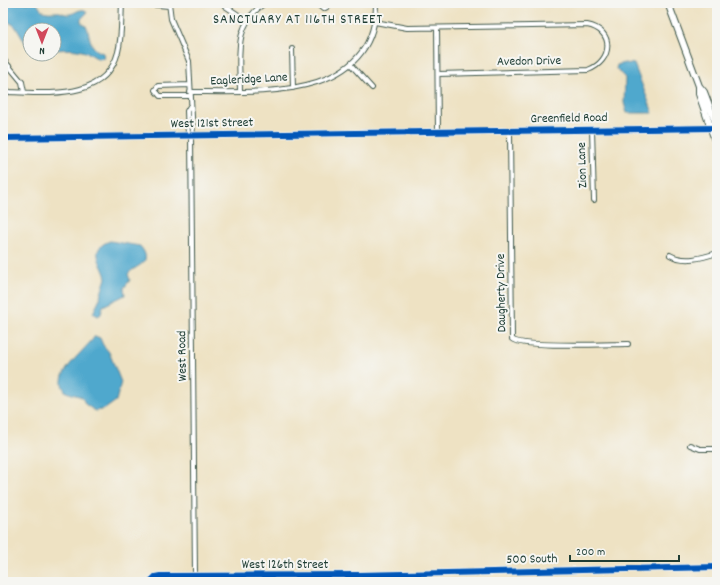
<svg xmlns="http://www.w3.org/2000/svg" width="720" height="585" font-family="Dekko,sans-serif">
  <rect width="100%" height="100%" fill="#f6f6f2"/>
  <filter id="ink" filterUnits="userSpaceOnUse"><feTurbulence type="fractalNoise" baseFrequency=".025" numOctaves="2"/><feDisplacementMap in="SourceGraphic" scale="8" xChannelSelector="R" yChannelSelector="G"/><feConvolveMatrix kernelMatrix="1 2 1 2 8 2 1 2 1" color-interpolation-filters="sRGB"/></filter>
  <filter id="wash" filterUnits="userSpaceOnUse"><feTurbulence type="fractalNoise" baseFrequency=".012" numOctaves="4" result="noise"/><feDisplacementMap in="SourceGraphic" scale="16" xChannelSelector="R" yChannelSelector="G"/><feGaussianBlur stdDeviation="0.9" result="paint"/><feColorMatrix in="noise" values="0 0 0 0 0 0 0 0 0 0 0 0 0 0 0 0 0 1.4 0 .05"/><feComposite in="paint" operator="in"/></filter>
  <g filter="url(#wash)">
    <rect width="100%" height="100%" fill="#eee2c3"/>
    <path fill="#50a8cd" stroke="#387280" d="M3,3H37C43,16 50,11 60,12C63,13 66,15 70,14C76,13 78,9 85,10L87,13L81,19V22L87,27C91,40 89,48 103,53L104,58L98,59C82,48 73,49 54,50V30H30V51L15,26L3,18Z
      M624,63L634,64L653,113H627L624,103L625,78L616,69L617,65Z
      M110,241L140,246C155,264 135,265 128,274L130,280L124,288L125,295L103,306L101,314L98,316L93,313L98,303L106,278C103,264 87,249 110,241Z
      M95,336L100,338L103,345L109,352L121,382L116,401L105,409L95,411L85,404L82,397L66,392C64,389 62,386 62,383C60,369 88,347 95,336Z"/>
  </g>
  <g filter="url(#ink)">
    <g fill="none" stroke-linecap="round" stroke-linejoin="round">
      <g stroke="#3e5649" stroke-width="6">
        <path id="minor" d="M136,3L169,6
          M169,3L171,19L189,61L193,135
          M316,3L323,9L327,7V3
          M225,6L246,20
          M375,22L407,28L587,25C615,30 613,61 588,70L438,74
          M437,28L438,132
          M292,49L293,88
          M3,59L22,82L24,92
          M351,65L372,88
          M190,85L158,86L155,90L160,96H190
          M3,92C42,92 105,103 118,52C122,37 121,19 122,3
          M190,92C259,92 376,101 376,3
          M240,92C240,58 232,25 265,3
          M592,129L594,200
          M510,131L512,339C521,348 610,344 628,344
          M188,135L187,111L190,106
          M191,135L195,576
          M670,255C684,263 702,258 717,253
          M690,445L700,449H717
          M150,582L155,577L160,576L357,575L717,567"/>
      </g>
      <g stroke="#3e5649" stroke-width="7">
        <path id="tertiary" d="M3,138L714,128"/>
      </g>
      <g stroke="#3e5649" stroke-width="8">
        <path id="primary" d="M668,3L699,86V94L717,146
          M699,86L704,92L717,126"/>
      </g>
      <use href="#minor" stroke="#fff" stroke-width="4"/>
      <use href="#tertiary" stroke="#fff" stroke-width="5"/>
      <use href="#primary" stroke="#fff" stroke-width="6"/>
      <g stroke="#f6f6f2" stroke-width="8">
        <path id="cycleway" d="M3,138L717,128
          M150,582L155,577L160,576L357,575L717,567"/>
      </g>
      <use href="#cycleway" stroke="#0057b8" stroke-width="6"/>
    </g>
  </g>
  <g text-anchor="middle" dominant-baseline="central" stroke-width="4" stroke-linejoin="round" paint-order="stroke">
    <g font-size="13" fill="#1f3d34" stroke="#f6f6f2">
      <text transform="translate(529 62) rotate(-1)">Avedon Drive</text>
      <text transform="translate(249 80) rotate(-3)">Eagleridge Lane</text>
      <text transform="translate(569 119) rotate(-1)">Greenfield Road</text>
      <text transform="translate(212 124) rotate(-1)">West 121st Street</text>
      <text transform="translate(583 165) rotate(-92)">Zion Lane</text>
      <text transform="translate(502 293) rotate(-91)">Daugherty Drive</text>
      <text transform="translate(183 356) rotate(-91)">West Road</text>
      <text transform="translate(532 560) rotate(-1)">500 South</text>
      <text x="285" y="565">West 126th Street</text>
    </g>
    <g font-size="14" letter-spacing="1" fill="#1f3d34" stroke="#f6f6f2">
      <text x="298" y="20">SANCTUARY AT 116TH STREET</text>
    </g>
  </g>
  <rect width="720" height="585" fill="none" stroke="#f6f6f2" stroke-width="16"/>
  <g transform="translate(42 42) rotate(180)"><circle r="19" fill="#f6f6f2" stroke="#a0aca6"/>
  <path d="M0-3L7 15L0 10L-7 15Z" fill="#d1495b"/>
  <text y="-6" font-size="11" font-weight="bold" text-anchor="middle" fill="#1f3d34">N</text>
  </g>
  <path d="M570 555v6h109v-6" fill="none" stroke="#1f3d34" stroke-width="2"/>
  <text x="576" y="555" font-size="12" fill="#1f3d34" stroke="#f6f6f2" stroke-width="3" paint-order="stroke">200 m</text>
</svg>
